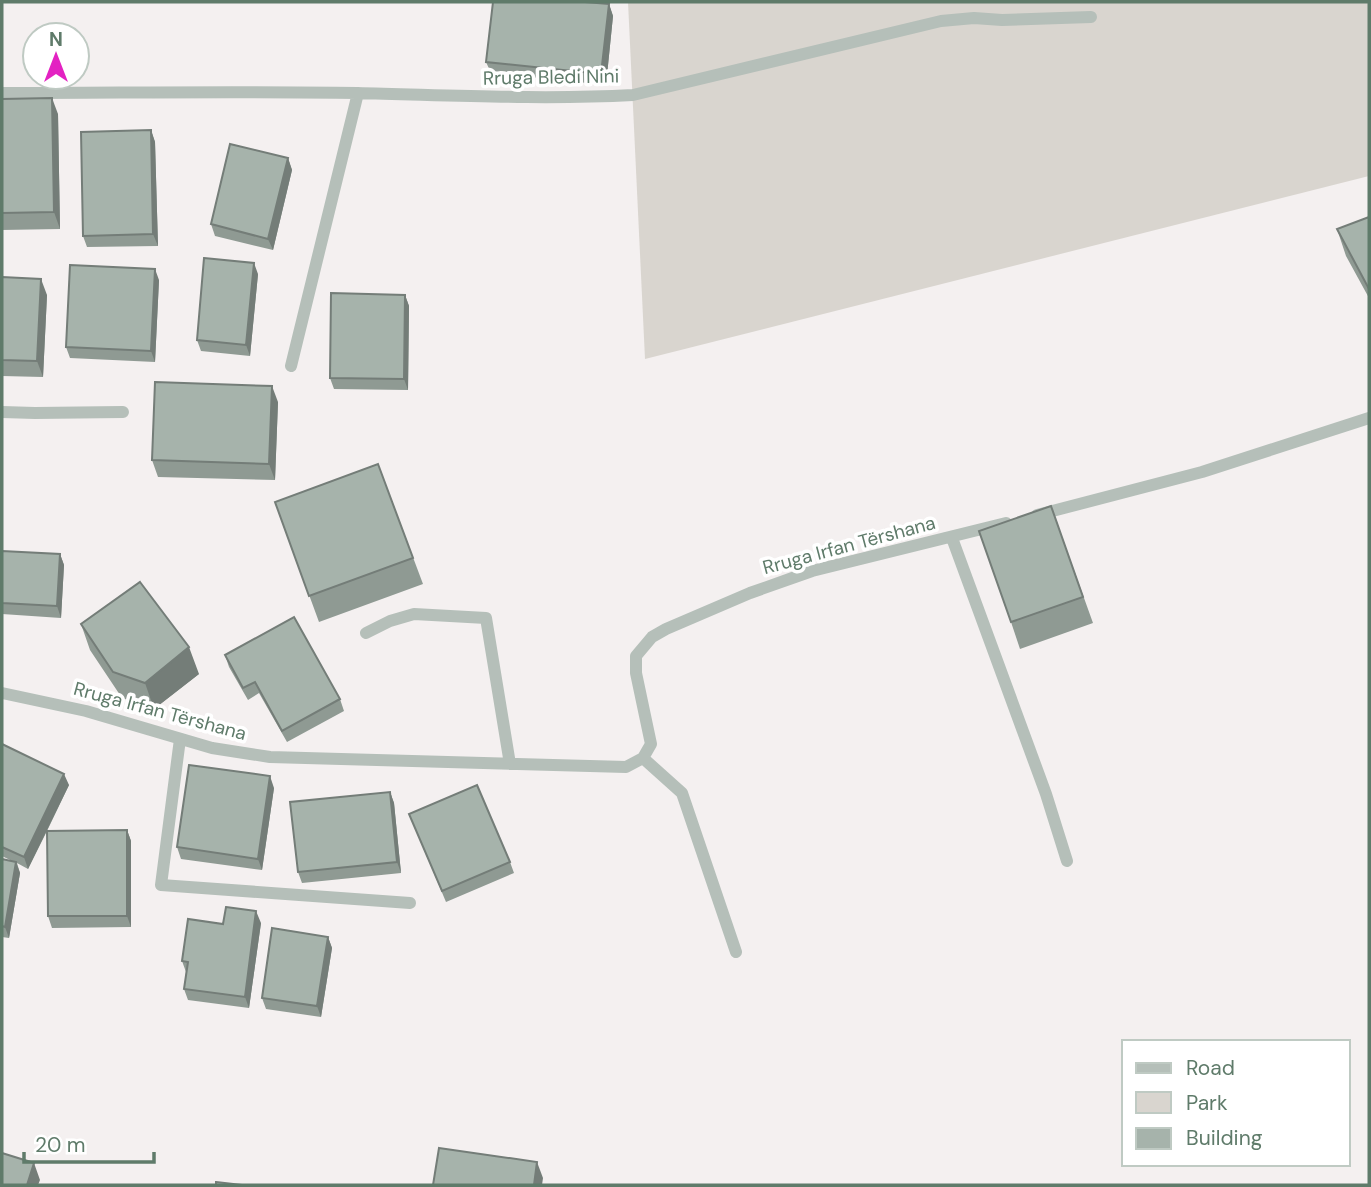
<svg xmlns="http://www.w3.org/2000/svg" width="1371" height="1187" font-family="'DM Sans',sans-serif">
  <rect width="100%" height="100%" fill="#f4f0f0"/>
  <path fill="#d9d5cf" d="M628,2H1369V176L645,359Z"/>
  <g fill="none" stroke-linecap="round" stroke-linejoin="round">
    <path stroke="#b5bfb9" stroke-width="12" d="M2,93C120,93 239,91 357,93C449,95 541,100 633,95L941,21L974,18L1002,20L1091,17
      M291,366L358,93
      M2,412L35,413L123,412
      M1037,515L1202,472L1369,418
      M952,538L1046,794L1067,861
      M366,633L390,621L414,614L486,618L510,764
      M2,693L86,711L212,748L270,757L626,767L643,758L651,744L636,673V656L652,637L666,629L750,593L812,571L1006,523
      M180,739L161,885L410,903
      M643,758L682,793L736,952"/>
  </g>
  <path fill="#8f9a93" d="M609,4L613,16L606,85L491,73L486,62Z
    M2,99L58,114L60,229L2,230Z
    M151,130L155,142L158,246L87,247L83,236Z
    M288,158L292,170L273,250L215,236L211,224Z
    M1369,217V298L1346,256L1337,229Z
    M258,274L250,356L201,351L197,340Z
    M2,277L47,295L43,377L2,376Z
    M159,280L155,362L70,358L66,347Z
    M405,295L409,306L408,390L334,389L330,378Z
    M278,402L275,480L158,477L152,460Z
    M378,464L423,584L319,622L275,502Z
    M1051,506L1093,623L1020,649L1011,622Z
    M2,551L60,554L64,565L61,618L2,614Z
    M81,624L199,674L154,709L122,698L90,650Z
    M225,655L340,699L344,711L287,742L259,693L248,700L229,667Z
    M2,744L69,785L47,831L127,830L131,841V927L52,928L48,916L47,831L28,869L17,863L20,873L9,938L2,937V859L12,861L2,856Z
    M274,788L262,870L181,859L177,847Z
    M390,792L394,803L401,873L302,883L298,872Z
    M409,814L510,862L514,873L446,902Z
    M261,923L249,1008L188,1000L184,989L186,972L182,961L223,924Z
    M328,937L332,948L321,1017L266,1009L262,998Z"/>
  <path fill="#747d78" d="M609,4L613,16L606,85L601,74Z
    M52,98L58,114L60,229L54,212Z
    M151,130L155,142L158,246L153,234Z
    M288,158L292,170L273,250L268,239Z
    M254,263L258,274L250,356L246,345Z
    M155,269L159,280L155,362L151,351Z
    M41,279L47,295L43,377L37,361Z
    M405,295L409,306L408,390L404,379Z
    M272,386L278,402L275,480L269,464Z
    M60,554L64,565L61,618L57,606Z
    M189,647L199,674L154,709L145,683Z
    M64,774L69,785L28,869L24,857Z
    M270,776L274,788L262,870L258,859Z
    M390,792L394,803L401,873L397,862Z
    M127,830L131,841V927L127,916Z
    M16,862L20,873L9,938L5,927Z
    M256,911L261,923L249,1008L245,997Z
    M328,937L332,948L321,1017L317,1006Z
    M537,1162L543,1178L542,1185H534Z
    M34,1163L40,1180L38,1185H27Z"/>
  <path fill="#a6b3ab" stroke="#747d78" stroke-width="2" d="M493,2H585L609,4L601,74L486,62Z
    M52,98L54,212L2,213V99Z
    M151,130L153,234L83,236L81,132Z
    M230,144L288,158L268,239L211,224Z
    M1369,217V289L1337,229Z
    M204,258L254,263L246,345L197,340Z
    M70,265L155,269L151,351L66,347Z
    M2,277L41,279L37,361L2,360Z
    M331,293L405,295L404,379L330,378Z
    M155,382L272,386L269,464L152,460Z
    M378,464L413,558L309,596L275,502Z
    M1051,506L1083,597L1011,622L979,531Z
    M2,551L60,554L57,606L2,603Z
    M140,582L189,647L145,683L113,672L81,624Z
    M294,617L340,699L282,731L255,682L243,688L225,655Z
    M2,744L64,774L24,857L2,847Z
    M189,765L270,776L258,859L177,847Z
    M477,785L510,862L442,891L409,814Z
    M390,792L397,862L298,872L290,802Z
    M127,830V916H48L47,831Z
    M2,859L16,862L5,927L2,926Z
    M226,907L256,911L245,997L184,989L188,962L182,961L188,919L223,924Z
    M272,928L328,937L317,1006L262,998Z
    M439,1148L537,1162L534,1185H433Z
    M2,1153L34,1163L27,1185H2Z
    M216,1182L242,1185H216Z"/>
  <g text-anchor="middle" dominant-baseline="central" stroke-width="7" stroke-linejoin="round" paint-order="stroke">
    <g font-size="19" fill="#5f7b6a" stroke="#fff">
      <text transform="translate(551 77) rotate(-1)">Rruga Bledi Nini</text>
      <text transform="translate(849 545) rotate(-15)">Rruga Irfan Tërshana</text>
      <text transform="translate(160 711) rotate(15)">Rruga Irfan Tërshana</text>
    </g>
  </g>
  <rect width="1371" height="1187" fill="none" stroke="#5f7b6a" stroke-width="7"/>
  <rect x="1122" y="1040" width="228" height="126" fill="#ffffff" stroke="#bfcac3" stroke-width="2"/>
  <rect x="1136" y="1063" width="35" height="10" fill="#b5bfb9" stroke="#bfcac3" stroke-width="2"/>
  <text x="1186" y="1075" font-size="21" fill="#5f7b6a">Road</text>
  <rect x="1136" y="1092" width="35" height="21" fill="#d9d5cf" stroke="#bfcac3" stroke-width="2"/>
  <text x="1186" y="1110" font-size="21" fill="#5f7b6a">Park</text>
  <rect x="1136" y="1128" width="35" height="21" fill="#a6b3ab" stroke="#bfcac3" stroke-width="2"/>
  <text x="1186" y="1145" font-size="21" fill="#5f7b6a">Building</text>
  <g transform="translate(56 56)"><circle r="33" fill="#ffffff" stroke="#bfcac3" stroke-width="2"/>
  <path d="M0-5L12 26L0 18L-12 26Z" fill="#e322c2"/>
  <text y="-10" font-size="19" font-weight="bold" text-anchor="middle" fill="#5f7b6a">N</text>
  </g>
  <path d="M24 1152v10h130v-10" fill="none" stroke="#5f7b6a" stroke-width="3.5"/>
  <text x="35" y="1152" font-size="21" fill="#5f7b6a" stroke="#ffffff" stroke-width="5" paint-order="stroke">20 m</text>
</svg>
